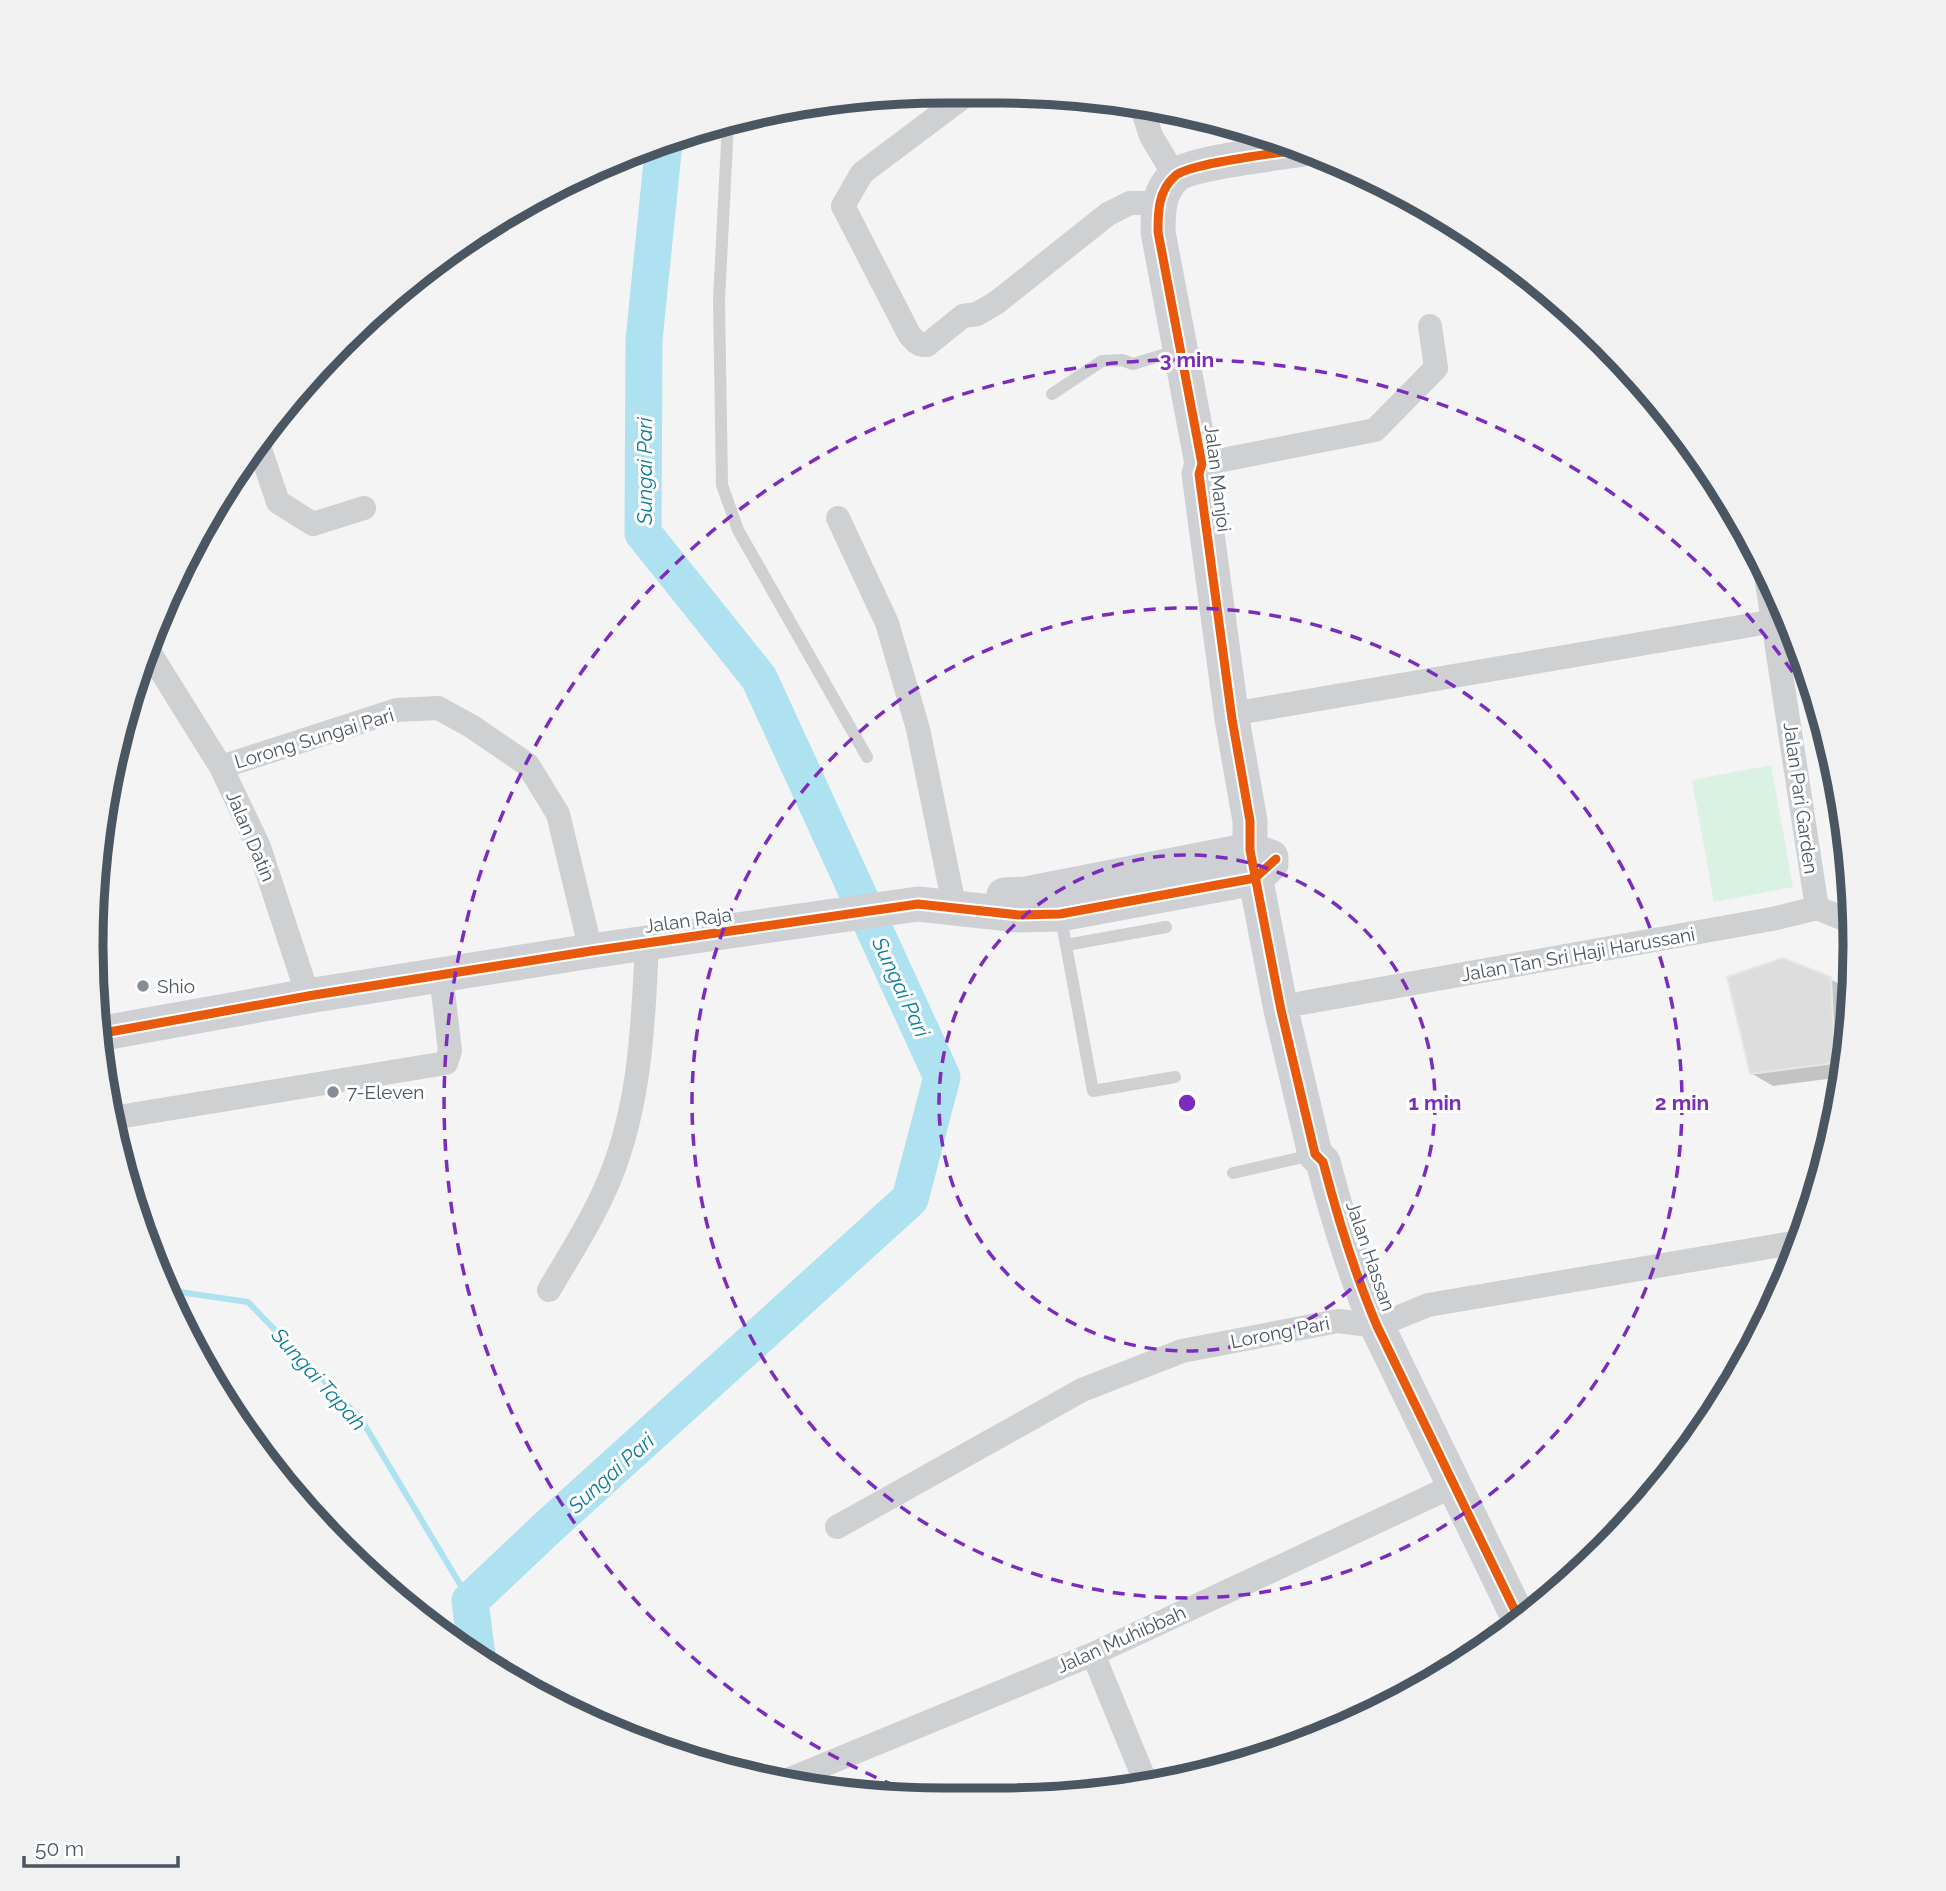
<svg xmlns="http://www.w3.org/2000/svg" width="1946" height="1891" font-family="Raleway,sans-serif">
  <rect width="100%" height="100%" fill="#f4f4f4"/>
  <path fill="#d9f2e3" d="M1771,765L1793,887L1714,902L1692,780Z"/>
  <path fill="#0003" d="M1830,979L1850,990L1848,1057L1843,1077L1773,1086L1751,1073Z"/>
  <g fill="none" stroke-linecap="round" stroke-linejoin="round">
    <path stroke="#aee2f0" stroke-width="6" d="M166,1290L248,1302L361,1419L470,1601"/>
    <path stroke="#aee2f0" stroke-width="37" d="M477,1656L470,1601L546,1529L910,1199L942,1077L759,678L643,533L644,340L664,142"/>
  </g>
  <path fill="#ddddde" stroke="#e5e6e7" stroke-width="2" d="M1783,958L1831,977L1835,1063L1750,1074L1727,977Z"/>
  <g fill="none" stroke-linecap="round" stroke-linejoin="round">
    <path stroke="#ced0d2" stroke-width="12" d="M728,123L719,300L722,485L738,530L867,757
      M1052,394L1102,361L1122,360L1133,364L1179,350
      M1061,918L1093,1091L1175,1077
      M1066,945L1166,927
      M1233,1173L1312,1155"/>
    <path stroke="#ced0d2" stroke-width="24" d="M970,92L862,173L843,206L909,334C914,340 918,346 927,345L963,316L977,314L996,303L1108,214L1130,203H1158
      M1141,105L1151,136L1175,176
      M258,443L278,502L313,524L364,508
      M1202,464L1375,430L1436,368L1430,326
      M838,518L887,623L918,729L952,895
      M1764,563L1817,908
      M148,650L221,767L259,847L308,996
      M1249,711L1775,621
      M221,767L397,710L438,708L471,726L528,765L558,814L591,951
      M1302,1003L1772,919L1817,908L1852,922
      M112,1118L446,1063L450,1051L441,975
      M549,1290C567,1259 587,1229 602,1196C640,1117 643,1029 647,943
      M837,1527L1082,1390L1182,1351L1338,1321L1377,1326L1428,1305L1798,1242
      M1093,1654L1146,1783
      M785,1781L1093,1654L1453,1486"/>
    <path stroke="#ced0d4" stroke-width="35" d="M1303,149C1279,153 1189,163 1175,176C1158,191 1158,212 1158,232L1202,464L1199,474L1232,719L1250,821V850L1281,1010L1315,1154L1323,1162C1338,1219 1354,1272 1377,1326L1521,1623
      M1004,895L1026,894L1250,850L1271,857
      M98,1034L308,996L591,951L918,904L1019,915L1060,914L1255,878L1271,864"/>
    <g stroke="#fff" stroke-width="13">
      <path id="cycleway" d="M1303,149C1279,153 1189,163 1175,176C1158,191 1158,212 1158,232L1202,464L1199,474L1232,719L1250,821V850L1281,1010L1315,1154L1323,1162C1338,1219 1354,1272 1377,1326L1521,1623
        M98,1034L308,996L591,951L918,904L1019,915L1060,914L1255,878L1276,859"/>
    </g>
    <use href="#cycleway" stroke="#e8590c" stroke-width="9"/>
  </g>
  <g fill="none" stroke="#7b2cbf" stroke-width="3.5" stroke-dasharray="12 9">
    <circle cx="1187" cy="1103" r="248"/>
    <circle cx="1187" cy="1103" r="495"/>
    <path d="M915 1794A743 743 0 1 1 1824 720"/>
  </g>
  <g fill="#868d94" stroke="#fff" stroke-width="2.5">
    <circle cx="143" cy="986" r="7"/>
    <circle cx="333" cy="1092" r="7"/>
  </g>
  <g text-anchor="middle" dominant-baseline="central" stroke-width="6" stroke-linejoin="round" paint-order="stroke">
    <g font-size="19" fill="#4a5661" stroke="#fff">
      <text transform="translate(1218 478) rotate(83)">Jalan Manjoi</text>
      <text transform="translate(314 738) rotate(-17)">Lorong Sungai Pari</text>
      <text transform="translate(1801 798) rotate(82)">Jalan Pari Garden</text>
      <text transform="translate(251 836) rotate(67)">Jalan Datin</text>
      <text transform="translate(688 920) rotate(-8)">Jalan Raja</text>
      <text transform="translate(1578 954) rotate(-10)">Jalan Tan Sri Haji Harussani</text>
      <text transform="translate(1371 1256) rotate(71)">Jalan Hassan</text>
      <text transform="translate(1280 1332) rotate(-11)">Lorong Pari</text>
      <text transform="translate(1121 1639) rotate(-24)">Jalan Muhibbah</text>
    </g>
    <g font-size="19" fill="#4a5661" stroke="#fff" text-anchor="start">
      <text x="157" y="986">Shio</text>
      <text x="347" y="1092">7-Eleven</text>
    </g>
    <g font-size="21" font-style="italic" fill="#0c7c9b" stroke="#fff">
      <text transform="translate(644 471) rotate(-90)">Sungai Pari</text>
      <text transform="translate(901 987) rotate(65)">Sungai Pari</text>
      <text transform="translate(319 1379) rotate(48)">Sungai Tapah</text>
      <text transform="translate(611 1473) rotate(-42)">Sungai Pari</text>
    </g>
  </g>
  <path d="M0 0H1946V1891H0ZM945 103H1001A842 842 0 0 1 1843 945V946A842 842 0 0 1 1001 1788H945A842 842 0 0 1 103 946V945A842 842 0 0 1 945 103Z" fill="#f1f1f2" fill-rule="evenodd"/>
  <path fill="none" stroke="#4a5661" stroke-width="9" d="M945 103H1001A842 842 0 0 1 1843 945V946A842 842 0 0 1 1001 1788H945A842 842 0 0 1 103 946V945A842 842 0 0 1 945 103Z"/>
  <circle cx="1187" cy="1103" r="10" fill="#7b2cbf" stroke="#fff" stroke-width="3.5"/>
  <g font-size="21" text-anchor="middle" font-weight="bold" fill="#7b2cbf" stroke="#fff" stroke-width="6" stroke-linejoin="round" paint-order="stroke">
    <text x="1187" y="367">3 min</text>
    <text x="1435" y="1110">1 min</text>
    <text x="1682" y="1110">2 min</text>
  </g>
  <path d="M24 1856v10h154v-10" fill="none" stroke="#4a5661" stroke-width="3.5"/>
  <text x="35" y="1856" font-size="21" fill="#4a5661" stroke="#ffffff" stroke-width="5" paint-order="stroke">50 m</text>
</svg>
